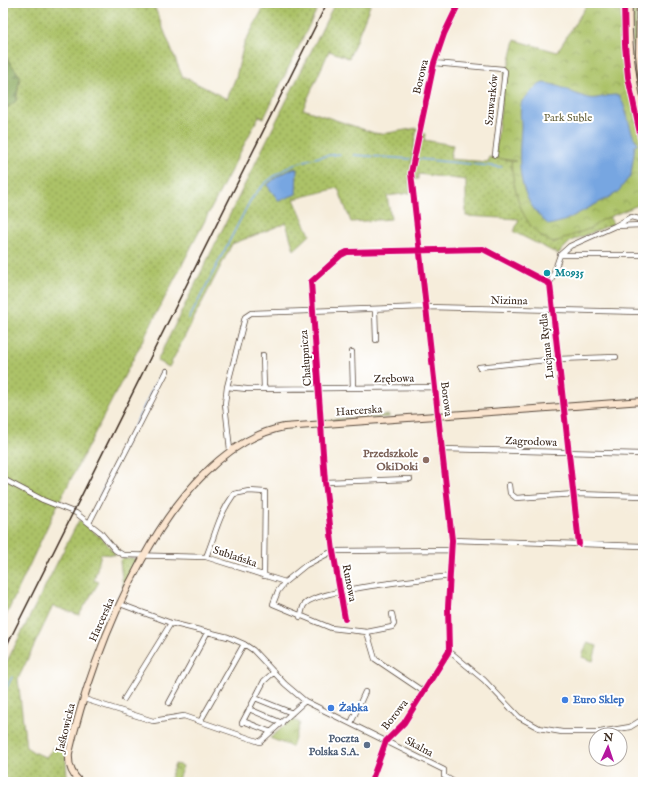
<svg xmlns="http://www.w3.org/2000/svg" width="646" height="785" font-family="'IM FELL English',serif">
  <defs>
    <pattern id="grass-dots" width="8" height="8" patternUnits="userSpaceOnUse"><rect width="8" height="8" fill="#acc267"/><path d="M2 2h.1M6 6h.1" fill="none" stroke="#8d9e54" stroke-width="1.8" stroke-linecap="round"/></pattern>
    <pattern id="forest-firs" width="22" height="20" patternUnits="userSpaceOnUse"><rect width="22" height="20" fill="#89a85c"/><path d="M5 1l3.5 6h-7zM16 11l3.5 6h-7z" fill="#71894b"/></pattern>
    <pattern id="park-crowns" width="20" height="18" patternUnits="userSpaceOnUse"><rect width="20" height="18" fill="#acc267"/><path d="M2 6a3 3 0 1 1 6 0M12 15a3 3 0 1 1 6 0" fill="none" stroke="#8d9e54"/></pattern>
  </defs>
  <rect width="100%" height="100%" fill="#fff"/>
  <filter id="ink" filterUnits="userSpaceOnUse"><feTurbulence type="fractalNoise" baseFrequency=".025" numOctaves="2"/><feDisplacementMap in="SourceGraphic" scale="8" xChannelSelector="R" yChannelSelector="G"/><feConvolveMatrix kernelMatrix="1 2 1 2 8 2 1 2 1" color-interpolation-filters="sRGB"/></filter>
  <filter id="wash" filterUnits="userSpaceOnUse"><feTurbulence type="fractalNoise" baseFrequency=".012" numOctaves="4" result="noise"/><feDisplacementMap in="SourceGraphic" scale="16" xChannelSelector="R" yChannelSelector="G"/><feGaussianBlur stdDeviation="0.9" result="paint"/><feColorMatrix in="noise" values="0 0 0 0 0 0 0 0 0 0 0 0 0 0 0 0 0 1.4 0 .05"/><feComposite in="paint" operator="in"/></filter>
  <g filter="url(#wash)">
    <rect width="100%" height="100%" fill="#f6eddb"/>
    <path fill="url(#grass-dots)" stroke="#747642" d="M3,3H153L182,76L227,99L236,77L244,44L266,3H320L264,118L259,116L55,510L3,622V111L16,101L20,76L3,53Z
      M335,3H371L349,58L329,51L303,109L374,133L382,134L417,128L409,179L410,193L387,196L391,219L351,222L338,188L294,199L310,235L294,250L286,223L232,244L169,367L157,361Z
      M632,3H636V63H633Z
      M422,133L425,134L424,140L453,145L450,159L488,162L489,157L518,161L601,201L613,224L571,241L558,254L514,232L519,219L466,216V180L418,174V179H414L415,161Z
      M389,415V417L327,421L324,420Z
      M79,520L105,541L116,555L101,554L94,580L99,582L79,615L53,606L18,679L26,747L35,753L46,757L57,744L65,747L67,776L74,782H3V669Z
      M122,558L137,559L130,570L131,571L123,587L120,561Z"/>
    <path fill="url(#forest-firs)" stroke="#62693d" d="M3,53L20,76L16,101L3,111Z"/>
    <path fill="url(#park-crowns)" stroke="#747642" d="M588,3H620L624,66L643,148V203L602,220L591,228L553,243C521,229 515,194 511,162L516,161L495,158L505,71L509,65L515,40L557,52Z
      M587,643L597,646L593,661L582,657Z
      M292,719L300,723L292,747L270,738Z
      M175,764L183,766L177,782L169,781Z"/>
    <path fill="#77a6e1" stroke="#596880" d="M543,83C560,84 572,94 588,98C597,100 608,94 619,95C628,109 629,134 638,143L635,146L631,175L617,193L564,221L549,225C517,199 518,166 521,128C521,119 519,110 522,101L537,86Z
      M294,168L297,169L296,194L279,201L267,185L278,176Z"/>
    <g fill="none" stroke-linecap="round" stroke-linejoin="round">
      <path stroke="#77a6e1" stroke-width="1.5" d="M354,155L410,159
        M418,159L502,167
        M189,319L250,201C271,170 303,157 340,154
        M100,496L161,372
        M3,695L12,677"/>
    </g>
  </g>
  <g filter="url(#ink)">
    <g fill="none" stroke-linecap="round" stroke-linejoin="round">
      <g stroke="#57473a" stroke-width="6">
        <path id="street" d="M434,63L503,69L505,71L495,155
          M615,226L631,217L639,219
          M560,255L570,246L615,226L643,225
          M550,284L560,255H643
          M375,309L376,340
          M352,352L353,388
          M263,355L264,389
          M479,367L557,359L616,357
          M227,387L247,389L434,387
          M442,449L643,454
          M230,450L225,404L227,387L245,317L251,313L425,307L643,312
          M3,479L43,500L76,513L100,532L115,550L123,555L206,557L285,582L306,565L333,551L451,550
          M325,482L410,479
          M509,485L510,493L516,498L575,494L643,496
          M89,523L167,371
          M452,540L643,546
          M206,557C216,533 218,516 234,494L249,491L265,492L264,576
          M285,582L278,591L273,604L331,628L367,632L375,659L424,692
          M120,604L171,623L228,637L244,644L253,650L285,684L305,701L444,770V776L454,782
          M300,617C302,613 302,608 304,605C315,589 427,579 450,576
          M345,619L333,551L325,482L311,282L341,255L347,252L483,249L550,284L579,544
          M367,632L392,627L394,624L392,614
          M449,651L484,680L519,717L539,728L562,732H600L630,727L643,719
          M255,698L292,713
          M84,699L153,721L184,716L260,742L305,701
          M124,699L171,623
          M169,703L207,633
          M249,709L282,723
          M201,720L244,644
          M243,721L271,732
          M242,723L264,681L274,672
          M351,723L365,692
          M371,782L386,741L404,723L449,651L448,607L452,540L411,173L434,63L444,34L459,3"/>
      </g>
      <g stroke="#57473a" stroke-width="8">
        <path id="secondary" d="M629,3C627,46 634,86 643,128
          M640,3L639,54L643,92
          M80,782C71,774 68,765 69,753C92,651 168,450 284,427L643,401"/>
      </g>
      <use href="#street" stroke="#fff" stroke-width="4.5"/>
      <use href="#secondary" stroke="#fbe5cf" stroke-width="6"/>
      <path stroke="#3b2a1e" stroke-width="1.5" d="M3,653L327,3"/>
      <g stroke="#fff" stroke-width="8">
        <path id="cycleway" d="M624,3L625,45L628,77L643,148
          M345,619L333,551L325,482L311,282L341,255L347,252L483,249L550,284L579,544
          M371,782L386,741L404,723L449,651L448,607L452,540L411,173L434,63L444,34L459,3"/>
      </g>
      <use href="#cycleway" stroke="#d6006c" stroke-width="6"/>
    </g>
  </g>
  <circle fill="#0f9aa8" stroke="#fff" stroke-width="1.5" cx="547" cy="273" r="4"/>
  <circle fill="#8d6e63" stroke="#fff" stroke-width="1.5" cx="426" cy="460" r="4"/>
  <g fill="#3f7fe0" stroke="#fff" stroke-width="1.5">
    <circle cx="565" cy="700" r="4"/>
    <circle cx="331" cy="708" r="4"/>
  </g>
  <circle fill="#5c6f8a" stroke="#fff" stroke-width="1.5" cx="367" cy="745" r="4"/>
  <g text-anchor="middle" dominant-baseline="central" stroke-width="4" stroke-linejoin="round" paint-order="stroke">
    <g font-size="11" fill="#3b2a1e" stroke="#fff">
      <text transform="translate(421 77) rotate(-76)">Borowa</text>
      <text transform="translate(492 100) rotate(-84)">Szuwarków</text>
      <text transform="translate(509 301) rotate(1)">Nizinna</text>
      <text transform="translate(547 346) rotate(-96)">Lucjana Rydla</text>
      <text transform="translate(306 358) rotate(-94)">Chałupnicza</text>
      <text transform="translate(394 379) rotate(-1)">Zrębowa</text>
      <text transform="translate(446 399) rotate(83)">Borowa</text>
      <text transform="translate(359 411) rotate(-4)">Harcerska</text>
      <text transform="translate(531 442) rotate(2)">Zagrodowa</text>
      <text transform="translate(235 557) rotate(18)">Sublańska</text>
      <text transform="translate(349 583) rotate(79)">Runowa</text>
      <text transform="translate(102 620) rotate(-66)">Harcerska</text>
      <text transform="translate(395 715) rotate(-52)">Borowa</text>
      <text transform="translate(66 728) rotate(-76)">Jaśkowicka</text>
      <text transform="translate(419 747) rotate(28)">Skalna</text>
    </g>
    <g font-size="11" fill="#635f38" stroke="#fff">
      <text x="568" y="118">Park Suble</text>
    </g>
    <g font-size="11" font-weight="bold" fill="#0d838f" stroke="#fff" text-anchor="start">
      <text x="555" y="273">M0935</text>
    </g>
    <g font-size="11" font-weight="bold" fill="#785e54" stroke="#fff" text-anchor="end">
      <text x="418" y="454">Przedszkole<tspan x="418" dy="13">OkiDoki</tspan></text>
    </g>
    <g font-size="11" font-weight="bold" fill="#366cbe" stroke="#fff" text-anchor="start">
      <text x="573" y="700">Euro Sklep</text>
      <text x="339" y="708">Żabka</text>
    </g>
    <g font-size="11" font-weight="bold" fill="#4e5e75" stroke="#fff" text-anchor="end">
      <text x="359" y="739">Poczta<tspan x="359" dy="13">Polska S.A.</tspan></text>
    </g>
  </g>
  <rect width="646" height="785" fill="none" stroke="#fff" stroke-width="16"/>
  <g transform="translate(608 747) rotate(3)"><circle r="19" fill="#ffffff" stroke="#b1aaa5"/>
  <path d="M0-3L7 15L0 10L-7 15Z" fill="#b5179e"/>
  <text y="-6" font-size="11" font-weight="bold" text-anchor="middle" fill="#3b2a1e">N</text>
  </g>
</svg>
